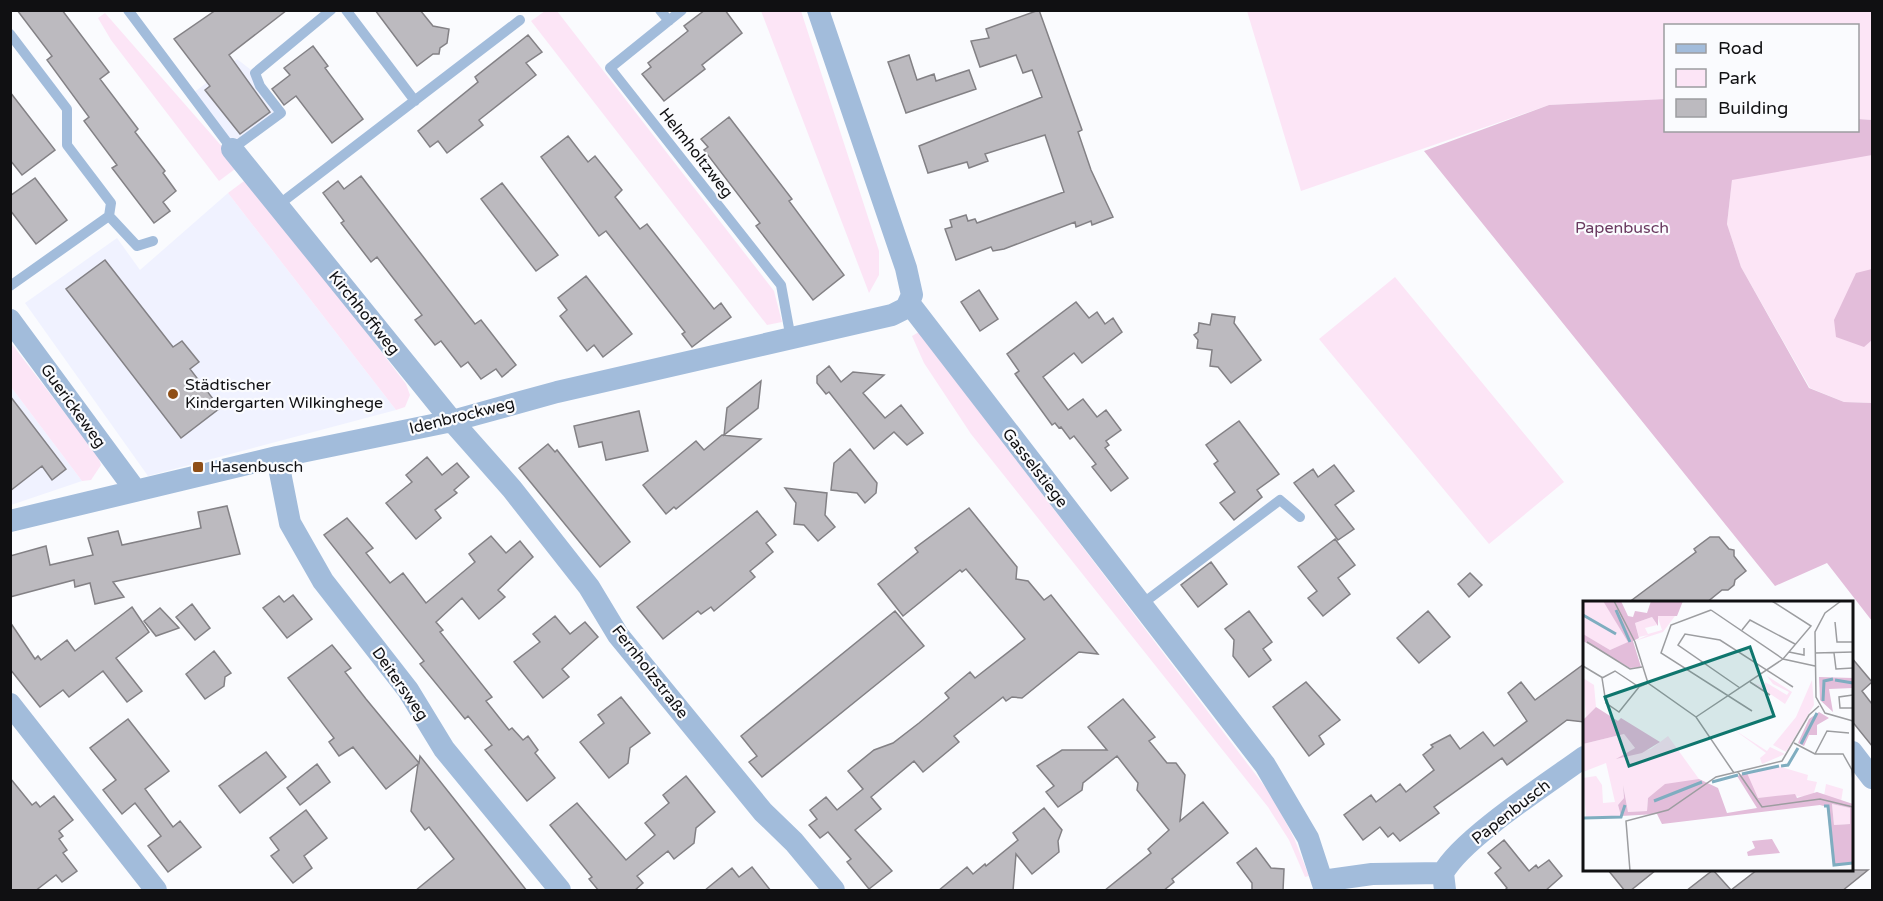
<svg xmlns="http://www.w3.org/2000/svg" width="1883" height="901" font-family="'Varela Round',sans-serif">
  <rect width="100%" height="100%" fill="#fafbfe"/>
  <path fill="#f0f2ff" d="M237,59L255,73L281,113L232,149L192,94Z
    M228,193L396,410L148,476L25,303L117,238L140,270Z
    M11,387L82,481L11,505Z"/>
  <path fill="#fce5f6" d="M545,11H557L774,291L782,322L767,325L531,21Z
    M761,11H801L879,251V275L869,293Z
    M1247,11H1872V120L1858,119V26H1666L1665,99L1549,105L1301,191Z
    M105,13L239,166L219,181L111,40L98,18Z
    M1865,155H1872V403L1844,402L1810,388L1741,267L1727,224L1732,179Z
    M248,178L406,384L410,395L405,407L396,410L228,193Z
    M1395,277L1564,482L1489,544L1319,339Z
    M919,332L1272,796L1294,838L1309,876L1305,877L1289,840L1268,807L971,434L924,363L912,336Z
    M11,343L98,456L101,465L91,480L82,481L11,387Z"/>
  <path fill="#e3bdda" d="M1665,99L1666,130H1858V119L1872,120V155L1732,180L1727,224L1741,267L1809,388L1844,402L1872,403V621L1827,563L1775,586L1424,151L1549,105Z
    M1872,269V340L1864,347L1836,337L1834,320L1856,273Z"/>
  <path fill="#bcbabf" stroke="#838185" stroke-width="1.5" d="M17,10H62L109,72L100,79L138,129L135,132L165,171L163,173L176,191L163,202L170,211L154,223L112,168L117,165L84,121L89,117L47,60L52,56Z
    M216,10H287L229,55L270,112L240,134L205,90L210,86L174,39Z
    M375,10H420L433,26L449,29L447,43L440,48L439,54H433L417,66Z
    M705,10H725L742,33L702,65L705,69L664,101L642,74L651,67L648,63L688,31L684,26Z
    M1039,10L1082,130L1078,132L1091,170L1113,217L1092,225L1091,221L1076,227L1075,222L1004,249L993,251L991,247L956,260L945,229L952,227L950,220L966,215L968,221L975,219L977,223L1064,192L1045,135L985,154L988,161L969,168L967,162L928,173L919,146L1042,97L1032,70L1023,73L1016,55L980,67L971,41L989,38L986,29Z
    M528,35L542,52L526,63L536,75L479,120L483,125L447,153L438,141L430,147L418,131L478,82L475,77Z
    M313,46L328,66L325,68L363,119L332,143L296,96L284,105L272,89L290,75L284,68Z
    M909,55L917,80L934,74L936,81L969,70L976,89L906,113L888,62Z
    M10,92L55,150L22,175L10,160Z
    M729,117L792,199L789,201L844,275L813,300L756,226L760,223L704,150L708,147L701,139Z
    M568,136L588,162L595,156L622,190L615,197L640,229L647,224L714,309L721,303L731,317L692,347L682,334L685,332L606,231L599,236L541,157Z
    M361,176L475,324L481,320L516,365L502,377L496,369L481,379L468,362L461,367L441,341L435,345L415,320L422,315L393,278L377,257L371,262L341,223L344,221L323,193L338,181L344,189Z
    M35,178L67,220L36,244L10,210V196Z
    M502,183L558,255L536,271L481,199Z
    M105,260L173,347L182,341L199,362L190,369L220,408L181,438L66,289Z
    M586,276L632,334L603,357L594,345L587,351L560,316L567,310L558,298Z
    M979,290L998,319L980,331L961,302Z
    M1076,302L1089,318L1097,312L1105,324L1113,318L1122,332L1082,363L1074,353L1043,377L1068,410L1083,399L1097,417L1106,410L1121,430L1106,441L1109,445L1105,448L1128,478L1111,491L1092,467L1096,464L1074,436L1070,439L1061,427L1059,428L1055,423L1052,425L1015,374L1019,371L1007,354Z
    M1212,314L1235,317L1234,323L1261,360L1231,383L1218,367L1210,366L1212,350L1197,348L1198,340L1194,335L1198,332L1199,323L1210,325Z
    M829,366L841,382L853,372L884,375L863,393L885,418L901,405L923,433L907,445L894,432L874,449L829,392L826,394L817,383V376Z
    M761,381L758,408L724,435L727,408Z
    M10,396L66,469L52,480L42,466L10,491Z
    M639,411L648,451L606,460L602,442L579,447L574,426Z
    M1239,421L1279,474L1257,490L1262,497L1234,520L1220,503L1235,492L1214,464L1218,461L1206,445Z
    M722,435L761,439L676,509L674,507L666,514L643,485L696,441L704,450Z
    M548,444L555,452L557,450L630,542L600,567L519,468Z
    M850,449L877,483L876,493L865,503L857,493L831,490L834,463Z
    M427,457L442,475L457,463L469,477L454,490L457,493L435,510L441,518L416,539L386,503L412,482L406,475Z
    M1334,465L1354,491L1335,505L1354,529L1338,540L1294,483L1313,469L1318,477Z
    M785,488L827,493L825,515L835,527L818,541L804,525L794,524L796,503Z
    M227,506L240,554L113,582L124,597L95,604L90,583L75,587L74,580L10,597V556L46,546L50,565L93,555L88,538L118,531L122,545L201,528L198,512Z
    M969,508L1017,567L1016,579L1028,581L1044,600L1051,595L1098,654L1079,652L1022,698L1012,697L1006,701L1003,697L954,736L959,742L923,772L914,761L871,797L881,809L855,830L892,871L869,889L847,862L851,859L828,832L820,838L809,825L817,819L810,810L826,797L837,810L863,789L848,771L874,750L893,743L919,723L949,698L945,693L970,672L975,678L1025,639L966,569L962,572L960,570L903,616L878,584L918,552L915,548Z
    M757,511L776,535L766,543L773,552L750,571L755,577L714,611L711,607L701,614L698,611L663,639L637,607Z
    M347,518L373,548L366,553L390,583L403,573L426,603L475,562L469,554L491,536L506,553L520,541L533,557L498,590L505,597L479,619L462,598L436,622L443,630L440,632L492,697L486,701L509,730L512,728L523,740L528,736L538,750L535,753L555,778L527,801L485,750L492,745L468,716L465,719L420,664L424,661L324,535Z
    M1710,537H1719L1729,549L1734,550V556L1746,571L1735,580L1734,585L1728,590H1722L1706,603H1628L1696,552L1694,549Z
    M1335,539L1355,565L1338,578L1350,594L1323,616L1308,598L1317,591L1298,567Z
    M1211,562L1227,584L1198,607L1181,585Z
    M1470,573L1482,585L1469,597L1458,584Z
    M293,595L312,619L287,638L263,608L279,596L284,602Z
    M192,604L210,628L195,640L176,617Z
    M132,607L149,632L116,658L142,691L127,702L103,671L69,697L63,690L40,707L10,669V622L35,659L38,656L41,660L67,640L75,651Z
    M160,608L179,628L156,636L144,621Z
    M895,611L924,646L762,777L749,762L757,756L741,736Z
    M1249,611L1272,642L1263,649L1271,660L1249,677L1233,656L1234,640L1225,629Z
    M1428,611L1450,637L1419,663L1397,638Z
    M555,616L570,634L585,622L598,637L562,669L569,677L543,698L514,662L540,642L533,634Z
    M332,645L351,668L345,672L366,699L419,763L420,756L527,891H415L454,859L429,827L425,830L411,811L418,764L386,789L353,747L339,756L329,742L334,738L288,678Z
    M214,651L231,673L225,677L224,686L205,699L186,674Z
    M1851,657L1872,682L1862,691L1872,704V746L1851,720Z
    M1584,664V722L1567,720L1507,765L1502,758L1434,807L1439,813L1400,841L1393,833L1388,837L1380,827L1363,840L1344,815L1371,795L1376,802L1400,784L1406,792L1434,770L1423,755L1433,747L1431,745L1450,735L1460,749L1483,732L1494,746L1527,721L1508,693L1521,682L1535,700Z
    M1306,682L1340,720L1319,736L1324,744L1309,756L1273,707Z
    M621,697L650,733L630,748L628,763L609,778L580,742L604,723L598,715Z
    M1123,699L1155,737L1149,741L1167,763H1176L1185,775L1180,821L1203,802L1228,833L1172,879L1174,882L1163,891H1104L1151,853L1148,849L1169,830L1137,790L1138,783L1117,756L1083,783L1082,790L1058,807L1046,792L1054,786L1037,766L1062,750H1107L1088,727Z
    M128,719L169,771L145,789L173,827L180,821L201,847L168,872L148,846L161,836L135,803L122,814L103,790L116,780L90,748Z
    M266,752L286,777L240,813L219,786Z
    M317,764L330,782L300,805L287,788Z
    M686,776L715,812L696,828L694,843L674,859L668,851L637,876L643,883L634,891H599L589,879L592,877L550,825L577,803L626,860L655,835L645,823L669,803L663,795Z
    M10,778L32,805L36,802L40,807L54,796L73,820L59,831L63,836L59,839L67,850L63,853L77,871L62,882L56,875L35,891H10Z
    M1044,808L1062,830L1058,841L1059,852L1032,874L1016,854L1013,891H938L967,867L973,874L985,864L986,866L1018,840L1013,833Z
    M306,810L327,838L304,856L312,868L293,883L271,856L279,850L270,838Z
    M1504,840L1529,871L1536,865L1538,868L1549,860L1562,876L1545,891H1504L1507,888L1495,873L1501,868L1488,853Z
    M1256,848L1271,868L1284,869L1283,891H1252V883L1237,863Z
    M752,867L771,891H704L732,868L739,877Z
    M1608,870H1656L1630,891H1625Z
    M1713,870L1731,890L1757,870H1868L1842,891H1686Z"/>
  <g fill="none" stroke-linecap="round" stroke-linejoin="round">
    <path stroke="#a2bcdb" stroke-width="10" d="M128,10L232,149L281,113L260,86L255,73L331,10
      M346,10L415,101
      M660,10L669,21
      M682,10L610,68L781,285L791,339
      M10,34L67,109V145L111,203L109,216
      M277,206L520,20
      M10,286L109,216L137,246L153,241
      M1142,604L1280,500L1300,517"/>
    <path stroke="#a2bcdb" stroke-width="22" d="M232,149L452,421L512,489L589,587L618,635L763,812L794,842L834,890
      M909,303L1265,765L1308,838L1325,890
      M10,320L136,491
      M277,457L290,523L323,581L408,690L444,749L560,890
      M10,521L277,457L452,421L557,392L892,315L906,308L912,295L906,268L818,10
      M10,704L156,890
      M1852,752L1872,778
      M1322,881L1372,874L1443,873
      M1445,890L1443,873C1462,838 1550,782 1584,757"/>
  </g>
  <g fill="#8f4f17" stroke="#fafbfe" stroke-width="2">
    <circle cx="173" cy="394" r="6"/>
    <rect x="192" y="461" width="12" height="12" rx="3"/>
  </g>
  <g text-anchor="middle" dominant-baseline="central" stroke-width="4.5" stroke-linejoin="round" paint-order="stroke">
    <g font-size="16" fill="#101012" stroke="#fafbfe">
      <text transform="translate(696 153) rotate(52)">Helmholtzweg</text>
      <text transform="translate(364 313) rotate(51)">Kirchhoffweg</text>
      <text transform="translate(73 406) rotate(54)">Guerickeweg</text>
      <text transform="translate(462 416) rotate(-14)">Idenbrockweg</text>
      <text transform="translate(1035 468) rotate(52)">Gasselstiege</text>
      <text transform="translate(650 672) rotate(52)">Fernholzstraße</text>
      <text transform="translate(400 684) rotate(55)">Deitersweg</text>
      <text transform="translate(1511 812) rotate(-38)">Papenbusch</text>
    </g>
    <g font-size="16" fill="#69395f" stroke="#fafbfe">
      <text x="1622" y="228">Papenbusch</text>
    </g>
    <g font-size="16" fill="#101012" stroke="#fafbfe" text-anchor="start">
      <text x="185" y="385">Städtischer<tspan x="185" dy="18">Kindergarten Wilkinghege</tspan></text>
      <text x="210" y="467">Hasenbusch</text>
    </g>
  </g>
  <g transform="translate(1583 601)">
    <rect width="270" height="270" fill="#fafbfe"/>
    <path d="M0,0H20L46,41L27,49L3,35L0,40ZM74,14L92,15L80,31L52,40L65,34L56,36L52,22L69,16L74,24L62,27L65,33L79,29ZM184,75L209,91L202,103L171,82L181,86L182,81L204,94L206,91L190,83ZM0,77L11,84L13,106L3,116ZM229,79L231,104L203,151L190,144L213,116ZM150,128L184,150L187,146L202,153L179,163L177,157L183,152ZM41,133L52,147L34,158L68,148L85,135L116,178L81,186L65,197L64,210L45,211L40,184L41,197L35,204L38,215L3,216L0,177L13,175L19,184L20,202L32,201L23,162L0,171V143ZM195,165L225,174L224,179L234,181L230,195L174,197L158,173ZM243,183L260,188L258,201L241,195ZM249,203L267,207V223L251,224Z" fill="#fce5f6"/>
    <path d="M20,0H38L45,15L50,16L52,10L64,12L68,0H100L94,15H75V25L69,16L52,22L56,37L50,40L58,66L47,67L0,40V33L27,49L45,41ZM236,76L270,77V87L246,88L250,111L237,99ZM13,106L35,120L38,117L77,141L59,152L33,158L52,147L41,133L0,143V119ZM236,111L246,117L234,124V134H226L221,145L215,142L226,118ZM164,172L175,197L212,193L214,197L234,191L270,203V261L250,264L244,206L237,204L79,223L74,213L38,215L35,204L41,197L40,184L45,211L64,210L65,197L82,183L116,178L135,187L144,212L174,207L154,175ZM249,203L267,207V223L251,224ZM189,238L197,252L165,255L164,251L172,247L169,240Z" fill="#e3bdda" fill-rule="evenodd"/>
    <path fill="none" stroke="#7fadc0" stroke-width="3" d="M33,9L47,41M0,14L33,33M252,79L270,82M240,100L241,80L250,78M218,143L234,112M198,165L205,164L215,147M159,173L196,165M129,181L155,174M71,200L119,181M241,205H245L251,264L270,262M1,217L38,216L42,204"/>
    <path fill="none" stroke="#9c9da0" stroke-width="1.5" d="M31,0L52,41L65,82L113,116L151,172M258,0L242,12L232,31L233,96L242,112L270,120M128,9L88,24L78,52L169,110M128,9L200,58L232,65M252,21L254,41H270M159,29L167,19L212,43M4,41L47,68L59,66M206,51L221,54V47M232,52L270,51M251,52L253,68L270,67M0,65L20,77M167,81L187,94M56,86L36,111L23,102L19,77L32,70L56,86L65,82M157,87L95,44L102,33L137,39L210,86M270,94L256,96L257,107H270M113,116L200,58L228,25L189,0M211,142L232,153H260L269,169L270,180M232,153L244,130L266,132M155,171L179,206L237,198L270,206M47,270L43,220L85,209L133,176L199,160L226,114L236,105"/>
    <path fill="#0f766e" fill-opacity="0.15" stroke="#0f766e" stroke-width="3" d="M167,46L191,115L46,165L22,96Z"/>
    <rect width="270" height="270" fill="none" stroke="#101012" stroke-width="3"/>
  </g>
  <rect width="1883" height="901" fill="none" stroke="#101012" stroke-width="24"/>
  <rect x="1664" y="24" width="195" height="108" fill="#fafbfe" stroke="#9c9da0" stroke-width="1.5"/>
  <rect x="1676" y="44" width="30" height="9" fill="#a2bcdb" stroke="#9c9da0" stroke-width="1.5"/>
  <text x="1718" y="54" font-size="18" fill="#101012">Road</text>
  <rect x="1676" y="69" width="30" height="18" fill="#fce5f6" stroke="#9c9da0" stroke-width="1.5"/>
  <text x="1718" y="84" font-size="18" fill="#101012">Park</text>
  <rect x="1676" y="99" width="30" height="18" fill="#bcbabf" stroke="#9c9da0" stroke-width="1.5"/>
  <text x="1718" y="114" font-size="18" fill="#101012">Building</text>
</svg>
